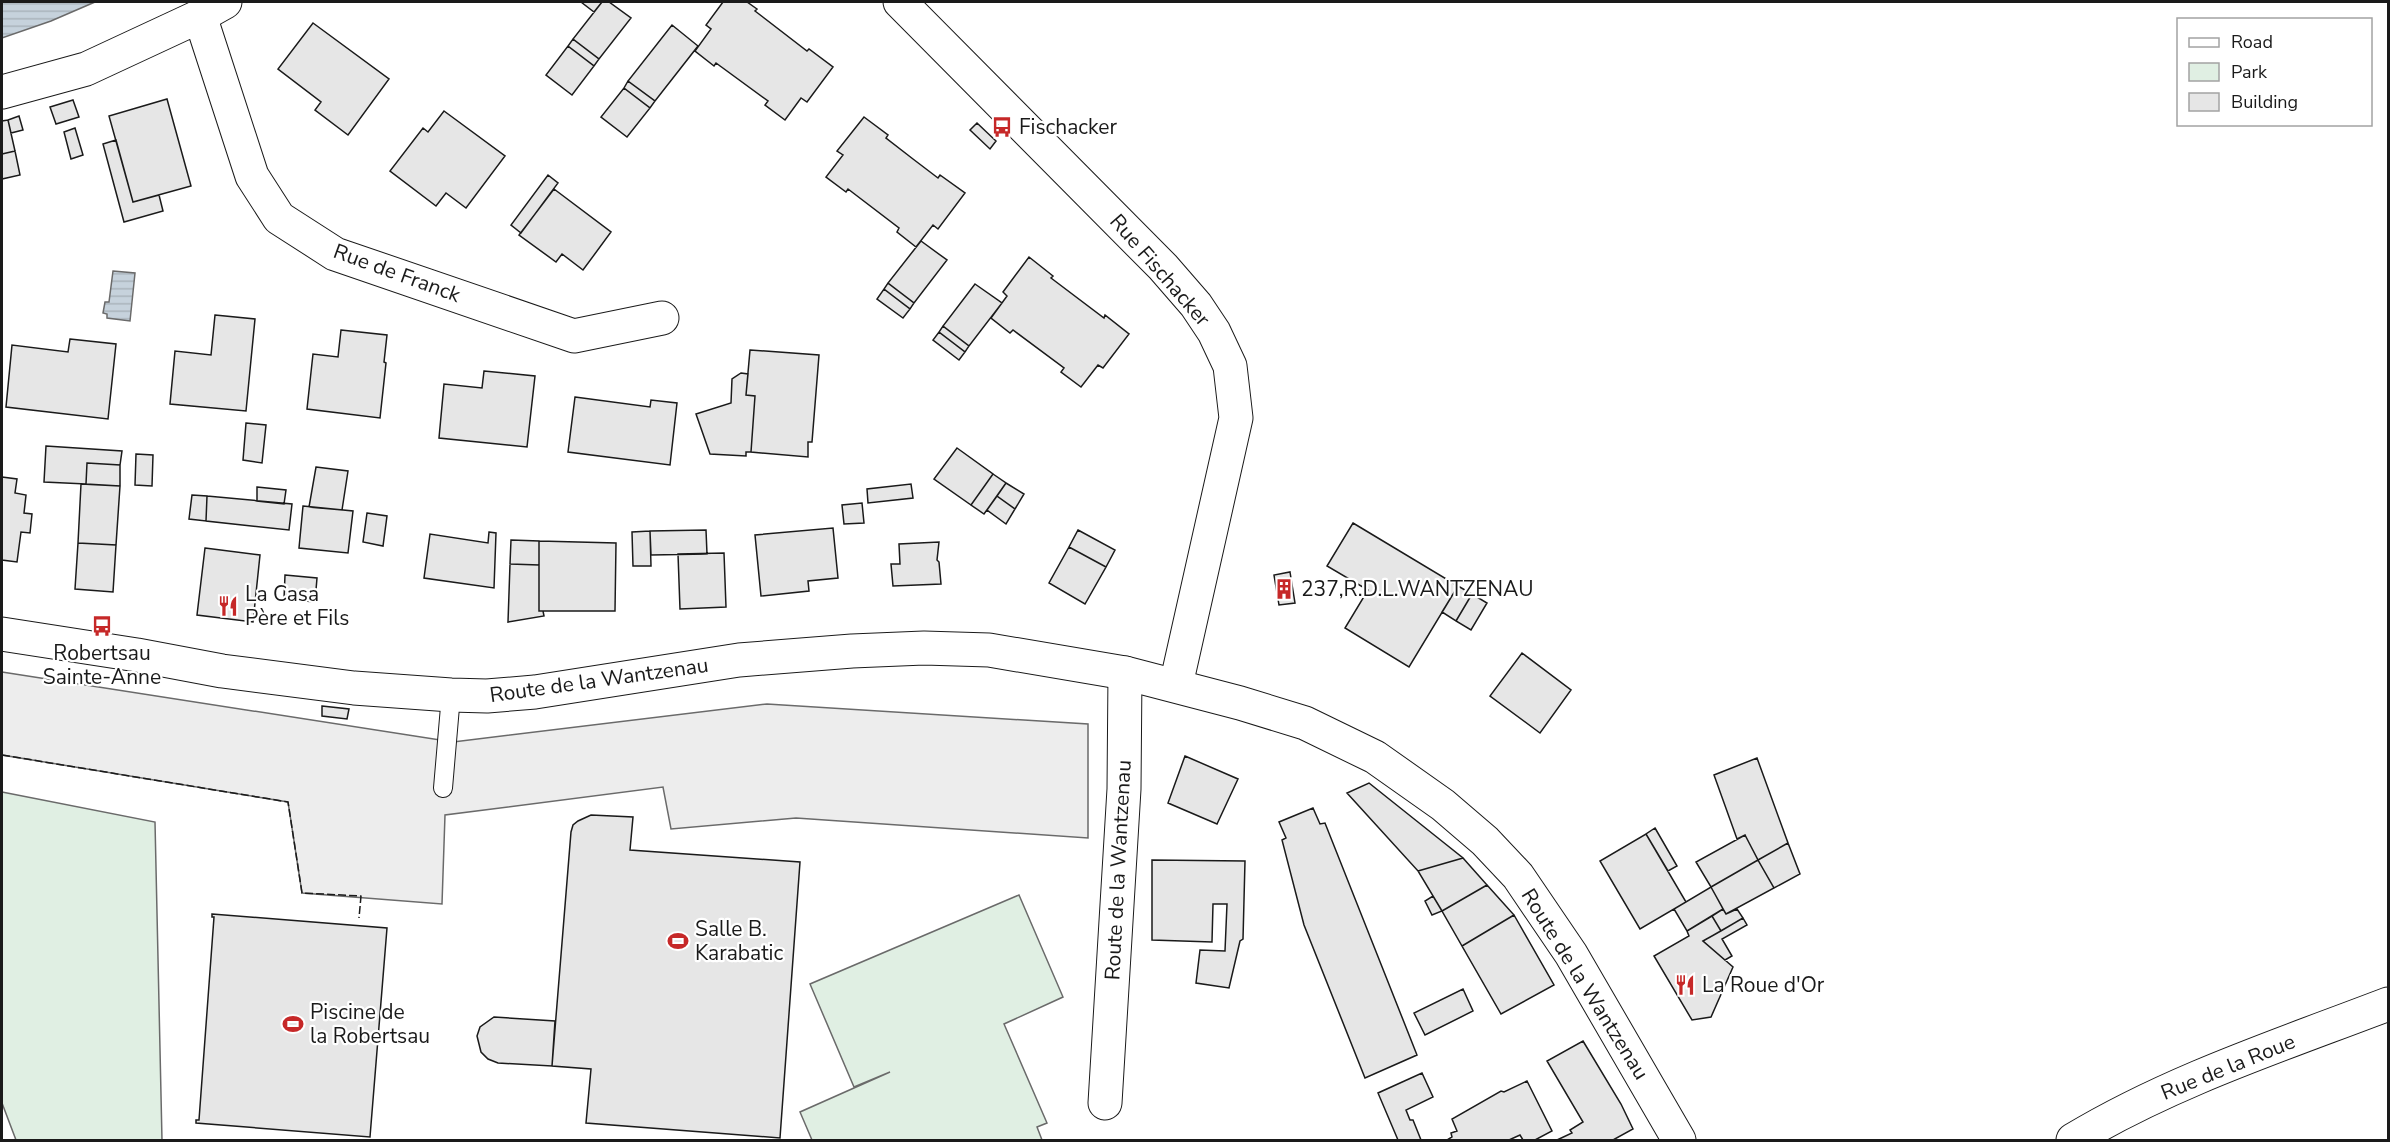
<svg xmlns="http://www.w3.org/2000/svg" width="2390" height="1142" font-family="'Nunito Sans',sans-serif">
  <defs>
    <pattern id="water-rules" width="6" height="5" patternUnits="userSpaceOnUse" patternTransform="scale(1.5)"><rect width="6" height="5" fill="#c6d2dc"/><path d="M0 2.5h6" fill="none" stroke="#aab4bc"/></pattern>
  </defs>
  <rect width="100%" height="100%" fill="#fff"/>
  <path fill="#e0efe3" stroke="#6a6a6a" stroke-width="1.5" d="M2,792L155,822L162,1140H16L2,1103Z
    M1019,895L1063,997L1004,1024L1047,1123L1037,1127L1042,1140H812L800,1112L890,1072L854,1087L810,984Z"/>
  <path fill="#ededed" stroke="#6a6a6a" stroke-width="1.5" d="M2,672L453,742L767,704L1088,724V838L796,818L671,829L663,787L445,815L442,904L302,893L288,802L2,755Z"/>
  <path fill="url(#water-rules)" stroke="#6a6a6a" stroke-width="1.5" d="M2,2H95L51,21L2,38Z
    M113,271L135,273L130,321L107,318V314L103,313L105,302H109Z"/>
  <path fill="#e6e6e6" stroke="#1a1a1a" stroke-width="1.5" d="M581,2H602L594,12Z
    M602,2H609L631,18L599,59L573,39Z
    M723,2H747L757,9L755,11L807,51L809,49L833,67L807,102L801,98L785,120L765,105L768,101L716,63L714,66L695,51L711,29L706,25Z
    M313,23L389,79L348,135L315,110L321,102L278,69Z
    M672,25L698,46L655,101L628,81Z
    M573,39L599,59L594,66L568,46Z
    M568,46L594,66L572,95L546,75Z
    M628,81L655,101L650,108L624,88Z
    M624,88L650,108L627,137L601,117Z
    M167,99L191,186L133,202L109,116Z
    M73,100L79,117L56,124L50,107Z
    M444,111L505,156L466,208L446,193L436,206L390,171L423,128L428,132Z
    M19,116L23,130L11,133L8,120Z
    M864,117L888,135L886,138L913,159L938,178L940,175L965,193L938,229L933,225L916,247L897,232L899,228L848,189L846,192L826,177L843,155L837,151Z
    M8,120L15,151L2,154V121Z
    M977,123L996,141L990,149L970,130Z
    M75,128L83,155L71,159L64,132Z
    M116,140L133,202L159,195L163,211L124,222L103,144Z
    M15,151L20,175L2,179V154Z
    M548,175L558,183L521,233L511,225Z
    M554,189L611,232L583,270L562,254L556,262L519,235Z
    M921,241L947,260L914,303L888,283Z
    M1029,257L1053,276L1051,278L1104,318L1105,315L1129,334L1103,368L1098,365L1081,387L1061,372L1064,368L1013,330L1010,333L991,318L1007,296L1003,292Z
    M888,283L914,303L910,309L884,289Z
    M975,284L1002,303L969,346L943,326Z
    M884,289L910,309L903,318L877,299Z
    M215,315L255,319L246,411L170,404L175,351L211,355Z
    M943,326L969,346L965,352L939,332Z
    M341,330L387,335L384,362L386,363L380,418L307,409L313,354L338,357Z
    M939,332L965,352L959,360L933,340Z
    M70,339L116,344L108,419L6,407L12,345L68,352Z
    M750,350L819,355L812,442H808V457L751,452L755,396L746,395Z
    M484,371L535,376L527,447L439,438L444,384L482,388Z
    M741,373L748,374L746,395L755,396L751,452H746V456L710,454L696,414L731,403L732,379Z
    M575,397L650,407L651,400L677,403L670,465L568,452Z
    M246,423L266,425L262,463L243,460Z
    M46,446L122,451L120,465L87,463L86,484L44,482Z
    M957,448L993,474L971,505L934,479Z
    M136,454L153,455L152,486L135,485Z
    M87,463L120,465V486L86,484Z
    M316,467L348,471L342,510L309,507Z
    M993,474L1006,483L984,514L971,505Z
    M2,477L17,479L15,493L26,495L24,513L32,514L30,533L21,532L17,562L2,560Z
    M1006,483L1024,494L1015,509L997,496Z
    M81,484L120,486L116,545L78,543Z
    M911,484L913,498L868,503L867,489Z
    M257,487L286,490L284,504L257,501Z
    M192,495L207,496L206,521L189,519Z
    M207,496L292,504L289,530L206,521Z
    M997,496L1015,509L1006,524L987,510Z
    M862,503L864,523L844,524L842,505Z
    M303,506L353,511L348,553L299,548Z
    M367,513L387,516L383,546L363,542Z
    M1353,523L1458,586L1409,667L1345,628L1368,590L1327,566Z
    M833,528L838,578L808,581L809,591L761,596L755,535Z
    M706,530L707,554L651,555L650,531Z
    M1078,530L1115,550L1106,567L1069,547Z
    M650,531L651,566H633L632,532Z
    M489,532L496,533L494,588L424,578L430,534L488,543Z
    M511,540L539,541V565L510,564Z
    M539,541L616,543L615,611H539Z
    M939,542L937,560L939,562L941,584L893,586L891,564H900L899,544Z
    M78,543L116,545L113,592L75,589Z
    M1069,547L1106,567L1085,604L1049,583Z
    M205,548L260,555L253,622L197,615Z
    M724,553L726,607L680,609L678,554Z
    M510,564L539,565V611H543L544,616L508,622Z
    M1290,572L1295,603L1279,605L1274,575Z
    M285,575L317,578L315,602L284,599Z
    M1458,586L1472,594L1456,621L1442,612Z
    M1472,594L1487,603L1471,630L1456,621Z
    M1522,653L1571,690L1540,733L1490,696Z
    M322,706L349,709L347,719L322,716Z
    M1185,756L1238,779L1217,824L1168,803Z
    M1757,758L1788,843L1758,860L1745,835L1737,839L1714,775Z
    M1369,783L1443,842L1463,858L1418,871L1347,793Z
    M1313,808L1320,824L1325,823L1417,1055L1365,1078L1304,925L1282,840L1286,838L1279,822Z
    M591,815L633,817L630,850L800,862L780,1138L586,1123L591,1069L552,1066L571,832L573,825L578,821Z
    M1655,828L1677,866L1668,871L1646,834Z
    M1646,834L1686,902L1640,929L1600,861Z
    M1745,835L1758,860L1711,887L1696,862Z
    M1788,843L1800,874L1774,888L1758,860Z
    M1463,858L1487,885L1442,911L1418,871Z
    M1152,860L1245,861L1243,939L1240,941L1229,988L1196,983L1200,950L1225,951L1227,904H1213L1212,942L1152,940Z
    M1758,860L1774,888L1726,914L1711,887Z
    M1487,885L1514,915L1462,946L1442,911Z
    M1711,887L1723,909L1687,931L1674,909Z
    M1433,896L1442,911L1432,915L1425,901Z
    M1723,909L1726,914L1737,909L1743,918L1721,931L1712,916Z
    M212,914L387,928L370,1137L196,1123V1120H199L214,917H212Z
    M1514,915L1554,985L1501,1014L1462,946Z
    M1712,916L1721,931L1703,941L1733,967L1711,1017L1692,1020L1654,956L1689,936L1687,931Z
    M1743,918L1747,925L1722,939L1732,956L1725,960L1703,941Z
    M1463,989L1473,1011L1425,1035L1414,1013Z
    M494,1017L555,1021L552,1066L498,1063L488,1059L481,1052L477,1036L480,1027Z
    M1583,1041L1621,1104L1633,1129L1613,1140H1557L1572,1133L1570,1130L1583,1122L1547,1061Z
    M1422,1073L1433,1097L1406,1110L1410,1120H1413L1421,1140H1398L1378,1093Z
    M1527,1081L1552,1131L1535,1140H1523L1520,1135L1509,1140H1447L1452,1137L1451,1133L1457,1131L1452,1119L1501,1091L1504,1092Z"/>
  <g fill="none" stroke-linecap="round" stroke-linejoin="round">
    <g stroke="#1a1a1a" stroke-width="20">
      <path id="service" d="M443,788L451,695"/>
    </g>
    <g stroke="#1a1a1a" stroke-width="35">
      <path id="minor" d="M900,2L1163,267L1196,305L1214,332L1230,366L1236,418L1176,685
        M200,16L252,176L279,218L335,254L574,336L662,318
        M2,92L86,69L200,16L225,2
        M1105,1103L1124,789L1125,673
        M2073,1140C2171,1081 2281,1045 2388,1004"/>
    </g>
    <g stroke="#1a1a1a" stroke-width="35">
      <path id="secondary" d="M2,634L137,655L222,671L354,688L451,695L487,696L535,692L739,660L852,651L924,648L989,650L1125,673L1240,703L1305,723L1375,757L1443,805L1485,841L1518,876L1571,954L1679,1140"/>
    </g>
    <use href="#service" stroke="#fff" stroke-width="18"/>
    <use href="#minor" stroke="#fff" stroke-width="33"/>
    <use href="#secondary" stroke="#fff" stroke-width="33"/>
    <path stroke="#1a1a1a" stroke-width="1.5" stroke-dasharray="8 3" stroke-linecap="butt" d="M2,755L288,802L302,893L361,896L359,918"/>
  </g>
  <defs>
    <g id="bus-bare" transform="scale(1.62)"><path d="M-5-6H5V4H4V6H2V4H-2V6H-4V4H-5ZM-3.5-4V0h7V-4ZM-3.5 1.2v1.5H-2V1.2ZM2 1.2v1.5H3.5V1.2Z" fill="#c62828" stroke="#fff" stroke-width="2.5" paint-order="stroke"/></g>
    <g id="building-bare" transform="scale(1.62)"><path d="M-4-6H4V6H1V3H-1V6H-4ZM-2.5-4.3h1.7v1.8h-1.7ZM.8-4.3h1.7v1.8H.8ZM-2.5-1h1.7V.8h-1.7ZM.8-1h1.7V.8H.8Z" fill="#c62828" stroke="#fff" stroke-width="2.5" paint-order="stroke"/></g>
    <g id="restaurant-bare" transform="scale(1.62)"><path d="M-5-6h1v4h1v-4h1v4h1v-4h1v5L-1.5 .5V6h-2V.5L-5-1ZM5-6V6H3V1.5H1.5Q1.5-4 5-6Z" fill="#c62828" stroke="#fff" stroke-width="2.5" paint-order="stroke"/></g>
    <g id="stadium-bare" transform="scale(1.62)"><path d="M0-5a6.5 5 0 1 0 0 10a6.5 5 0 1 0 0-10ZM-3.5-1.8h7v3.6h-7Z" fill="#c62828" stroke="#fff" stroke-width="2.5" paint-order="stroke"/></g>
  </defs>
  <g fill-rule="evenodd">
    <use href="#bus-bare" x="1002" y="127"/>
    <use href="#building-bare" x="1284" y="589"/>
    <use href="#restaurant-bare" x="228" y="606"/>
    <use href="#bus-bare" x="102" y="626"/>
    <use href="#stadium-bare" x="678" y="941"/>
    <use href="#restaurant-bare" x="1685" y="985"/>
    <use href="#stadium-bare" x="293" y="1024"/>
  </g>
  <g text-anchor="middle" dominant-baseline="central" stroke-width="4.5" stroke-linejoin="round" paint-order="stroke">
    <g font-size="21" fill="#1a1a1a" stroke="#fff" text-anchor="start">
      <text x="1019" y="127">Fischacker</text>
      <text x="1301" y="589">237,R.D.L.WANTZENAU</text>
      <text x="245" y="594">La Casa<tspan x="245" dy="24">Père et Fils</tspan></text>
      <text x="102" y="653" text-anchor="middle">Robertsau<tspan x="102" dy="24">Sainte-Anne</tspan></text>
      <text x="695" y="929">Salle B.<tspan x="695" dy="24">Karabatic</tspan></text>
      <text x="1702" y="985">La Roue d'Or</text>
      <text x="310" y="1012">Piscine de<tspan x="310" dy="24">la Robertsau</tspan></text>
    </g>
    <g font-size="21" fill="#1a1a1a" stroke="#fff">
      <text transform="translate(1160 270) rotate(49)">Rue Fischacker</text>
      <text transform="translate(397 273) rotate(20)">Rue de Franck</text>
      <text transform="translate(599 680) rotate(-8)">Route de la Wantzenau</text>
      <text transform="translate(1118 870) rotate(-87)">Route de la Wantzenau</text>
      <text transform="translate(1585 984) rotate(58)">Route de la Wantzenau</text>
      <text transform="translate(2228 1067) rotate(-22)">Rue de la Roue</text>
    </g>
  </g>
  <rect width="2390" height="1142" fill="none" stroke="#1a1a1a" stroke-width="6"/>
  <rect x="2177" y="18" width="195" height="108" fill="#ffffff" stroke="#a3a3a3" stroke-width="1.5"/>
  <rect x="2189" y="38" width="30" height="9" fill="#ffffff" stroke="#a3a3a3" stroke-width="1.5"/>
  <text x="2231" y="48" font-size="18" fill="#1a1a1a">Road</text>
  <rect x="2189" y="63" width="30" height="18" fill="#e0efe3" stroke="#a3a3a3" stroke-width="1.5"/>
  <text x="2231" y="78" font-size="18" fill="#1a1a1a">Park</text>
  <rect x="2189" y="93" width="30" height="18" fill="#e6e6e6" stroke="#a3a3a3" stroke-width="1.5"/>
  <text x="2231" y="108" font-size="18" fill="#1a1a1a">Building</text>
</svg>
